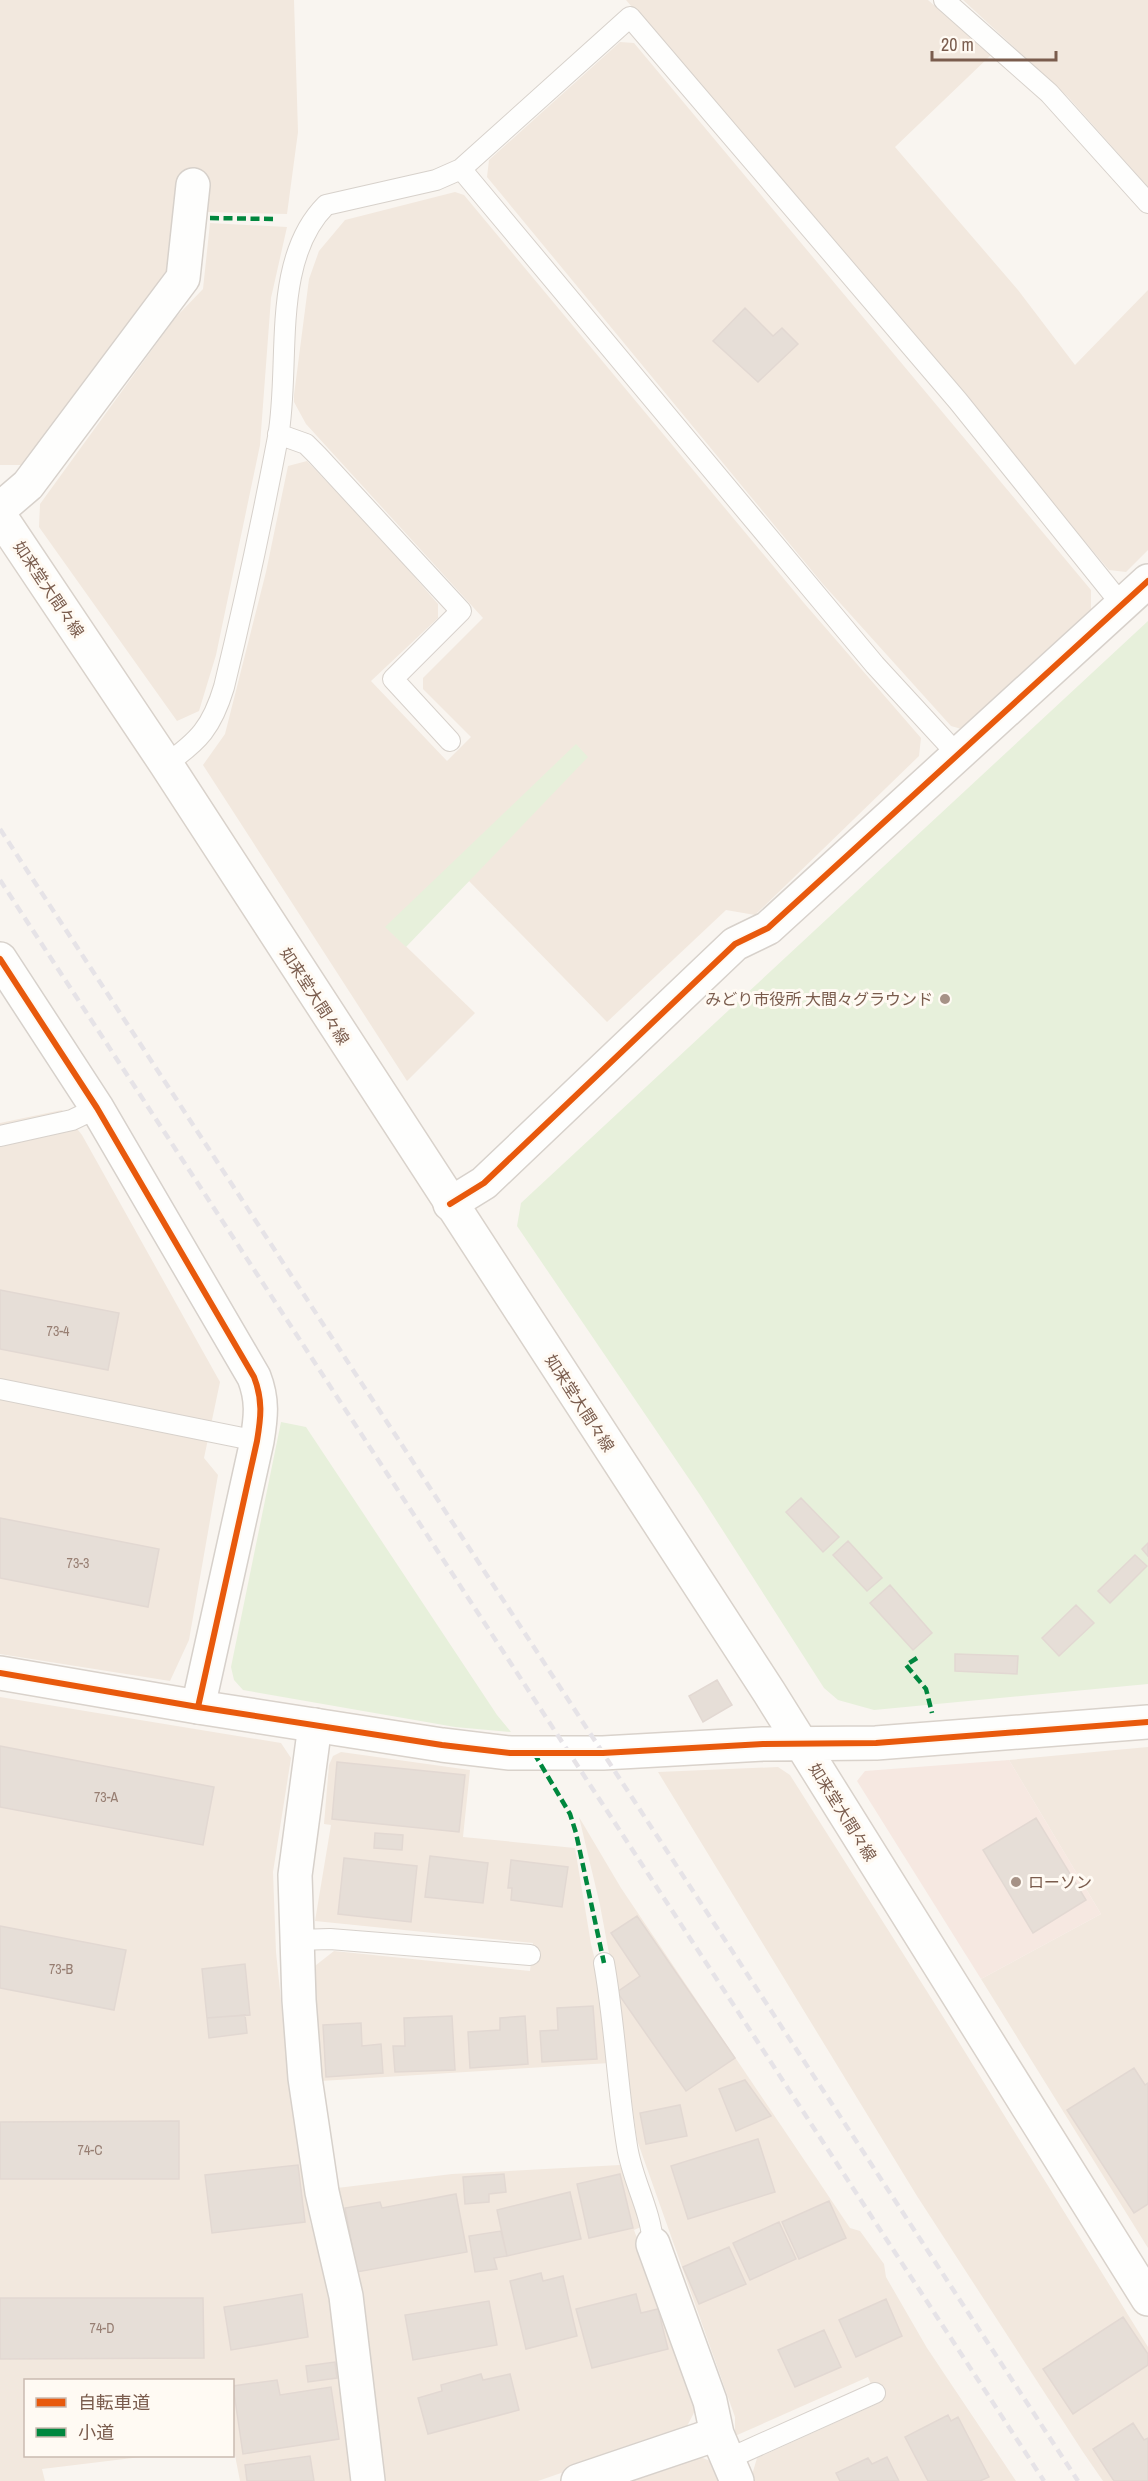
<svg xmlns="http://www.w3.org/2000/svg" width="1148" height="2481" font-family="'Archivo Narrow','Noto Sans JP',sans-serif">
  <rect width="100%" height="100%" fill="#f9f5f0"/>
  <path fill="#f2e8de" d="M0,0H294L298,132L287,214L208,212L210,185L177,184L167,271L24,465H0Z
    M626,0H928L991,55L895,147L1018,290L1075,365L1148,290V550L1126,572L1109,570Z
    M963,0H1148V187L1068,97Z
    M620,42L634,43L1091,590V610L965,730L951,726L822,583L487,177L489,160Z
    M455,192L464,195L804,603L921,738L919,756L755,915L726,910L607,1022L469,881L386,927L475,1013L407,1081L203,765L225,734L266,572L288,466L307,461L385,543L438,604V618L371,681L447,761L471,737L423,689V678L483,618L306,424L294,402V395L309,279L319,251L345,220Z
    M210,223L287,227L271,298L260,445L216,655L199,711L177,721L39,527L40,504L175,318L203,289Z
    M62,1110L82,1135L220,1382L204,1458L218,1475L189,1640L170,1681L0,1654V1123Z
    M0,1697L281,1743L291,1758L273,1872L276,1952L292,2107L311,2226L317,2228L327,2264L354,2481H240L233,2445L232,2380H26V2456H149L42,2469L45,2481H0Z
    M1148,1747V2248L981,1979L1101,1914L1009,1760Z
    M341,1752L470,1770L463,1837L575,1848L591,1944L600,1980L610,2063L321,2081L311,1969L334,1951L530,1971L533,1943L315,1921L331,1825L324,1824L329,1765L333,1756Z
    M778,1767L790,1775L947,2023L1148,2347V2481H1103L1083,2452L917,2196L658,1772Z
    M579,1817L621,1888L850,2228L860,2231L884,2264L886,2277L927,2348L1016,2481H754L752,2475L757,2458L879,2403L868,2377L735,2436V2417L637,2140L615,1986L600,1905Z
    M620,2165L643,2226L634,2230L698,2405L685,2430L538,2481H384L383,2453L374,2454L337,2188L452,2174Z
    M693,2454L715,2463L721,2481H615Z"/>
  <path fill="#f6e8e1" d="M1009,1760L1101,1914L981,1979L857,1781L865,1771Z"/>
  <path fill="#e7f0db" d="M1148,621V1684L874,1710L838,1700L824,1688L700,1495L517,1226L521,1203Z
    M576,744L588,757L406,947L385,927Z
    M281,1422L306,1427L497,1715L511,1732L455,1727L243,1690L234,1680L231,1667Z"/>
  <path fill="#e6ded7" stroke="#e2d8d2" stroke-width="1.5" d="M745,308L773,336L782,328L798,344L758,382L713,341Z
    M0,1290L119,1313L108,1370L0,1349Z
    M801,1498L839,1537L823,1552L786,1512Z
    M0,1518L159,1549L148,1607L0,1578Z
    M848,1541L882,1578L867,1591L833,1555Z
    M1148,1543V1556L1142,1549Z
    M1135,1555L1147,1566L1110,1603L1098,1591Z
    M890,1585L932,1633L913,1650L870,1603Z
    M1076,1605L1094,1623L1059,1656L1042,1638Z
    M955,1654L1018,1656L1017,1674L955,1671Z
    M717,1680L732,1705L703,1722L689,1696Z
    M0,1746L214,1787L203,1845L0,1807Z
    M337,1762L465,1775L459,1832L332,1819Z
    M1036,1818L1086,1900L1033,1933L983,1850Z
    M375,1833L403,1835L402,1850L374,1848Z
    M430,1856L488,1863L483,1903L425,1897Z
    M344,1858L417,1866L411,1922L338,1914Z
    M511,1860L568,1867L562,1907L511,1900L512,1888H508Z
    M637,1916L735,2058L686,2091L617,1992L640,1976L611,1933Z
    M0,1926L126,1950L114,2010L0,1988Z
    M245,1964L250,2015L207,2018L202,1969Z
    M593,2006L597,2059L542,2062L540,2031L558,2030L557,2008Z
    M245,2015L247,2033L209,2038L207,2018Z
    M452,2016L455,2070L395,2072L393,2046H405L404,2018Z
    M525,2016L528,2064L470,2068L468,2032L500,2030V2018Z
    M361,2023L362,2046L381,2044L383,2073L326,2077L323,2025Z
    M1134,2068L1145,2085L1148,2083V2204L1134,2213L1067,2110Z
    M745,2080L771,2116L736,2131L719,2089Z
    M680,2105L687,2136L646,2144L640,2113Z
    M179,2121V2179H0V2122Z
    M758,2139L775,2192L688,2219L671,2166Z
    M298,2165L305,2222L212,2233L205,2175Z
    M504,2174L506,2192L489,2194V2202L465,2204L463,2177Z
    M620,2174L633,2228L589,2238L577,2184Z
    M570,2192L581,2239L507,2256L497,2210Z
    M456,2194L467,2252L357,2272L345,2208L380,2202L382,2208Z
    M829,2201L846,2238L799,2259L782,2222Z
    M779,2222L796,2259L750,2280L733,2243Z
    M501,2231L507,2256L494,2258L497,2269L475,2272L469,2236Z
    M729,2247L746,2284L699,2304L683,2267Z
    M541,2273L543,2281L563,2276L577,2336L526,2349L510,2281Z
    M302,2294L308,2337L231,2350L224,2307Z
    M636,2294L641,2313L658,2309L668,2349L592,2368L576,2309Z
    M0,2298H203L204,2358L0,2359Z
    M886,2299L902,2336L856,2357L839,2320Z
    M489,2301L497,2345L413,2360L405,2315Z
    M1123,2317L1148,2354V2365L1073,2414L1043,2369Z
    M824,2330L841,2367L795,2387L778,2350Z
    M335,2362L337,2378L308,2382L306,2366Z
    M481,2374L483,2380L510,2374L519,2410L428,2434L418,2398L442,2391L441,2385Z
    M277,2380L280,2395L331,2387L339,2439L243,2454L233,2386Z
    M948,2415L951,2421L958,2417L989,2477L980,2481H928L905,2437Z
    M1133,2423L1144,2440L1148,2438V2481H1114L1093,2449Z
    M310,2456L314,2481H247L245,2465Z
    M887,2457L899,2481H840L836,2473L868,2458L872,2464Z"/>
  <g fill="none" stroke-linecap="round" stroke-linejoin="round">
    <g stroke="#d7d1cb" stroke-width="22">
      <path id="lane" d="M944,0L1049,93L1148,203
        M461,169L875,665L957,754
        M278,434L306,444L317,455L461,611L393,679L450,741
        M166,764C199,741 212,727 224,687C244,605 262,521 278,437C291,365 270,261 326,205L436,180L461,169L630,17L958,401L1122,605
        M0,1136L72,1120L97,1108
        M0,1389L257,1441
        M296,1940L330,1939L530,1955
        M604,1963C615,2024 617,2085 627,2146C632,2180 651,2210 653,2244
        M728,2459L875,2393"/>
    </g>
    <g stroke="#d7d1cb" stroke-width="36">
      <path id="street" d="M0,509L28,485L183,278L193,185
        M0,959L97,1108L254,1377C263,1400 261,1417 257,1441L198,1707
        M450,1204L484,1183L735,944L768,928L1148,581
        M315,1725L295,1875L299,2000L305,2078L322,2192L346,2296L368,2481
        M653,2244L710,2401L717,2434
        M578,2481L717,2434L737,2481"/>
    </g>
    <g stroke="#d9d2cb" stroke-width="36">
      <path id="secondary" d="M0,516L166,764L769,1692L1148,2299
        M0,1673L198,1707L442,1745L510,1753H603L763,1744L876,1743L1148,1722"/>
    </g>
    <use href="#lane" stroke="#fefefd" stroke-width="20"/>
    <use href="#street" stroke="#fefefd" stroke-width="33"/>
    <use href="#secondary" stroke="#fefefd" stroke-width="33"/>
    <path stroke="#e6e3e7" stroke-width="4.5" stroke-dasharray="9 6" stroke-linecap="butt" d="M0,829L1078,2481
      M0,880L1044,2481"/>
    <path stroke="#00873e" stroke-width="4.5" stroke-dasharray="9 4.5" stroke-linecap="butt" d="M210,218L274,219
      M917,1658L906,1665L926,1689L932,1713
      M534,1753L570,1814L576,1833L604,1963"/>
    <g stroke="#fffaf3" stroke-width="10">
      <path id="cycleway" d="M0,959L97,1108L254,1377C263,1400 261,1417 257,1441L198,1707
        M450,1204L484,1183L735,944L768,928L1148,581
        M0,1673L198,1707L442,1745L510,1753H603L763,1744L876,1743L1148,1722"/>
    </g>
    <use href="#cycleway" stroke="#e8590c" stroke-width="6"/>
  </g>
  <g fill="#a69286" stroke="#fffaf3" stroke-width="2">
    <circle cx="945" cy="999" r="6"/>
    <circle cx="1016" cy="1882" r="6"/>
  </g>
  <g text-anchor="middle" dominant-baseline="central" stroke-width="6" stroke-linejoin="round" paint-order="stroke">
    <g font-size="14" fill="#977e72">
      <text x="58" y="1331">73-4</text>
      <text x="78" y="1563">73-3</text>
      <text x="106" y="1797">73-A</text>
      <text x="61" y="1969">73-B</text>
      <text x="90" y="2150">74-C</text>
      <text x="102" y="2328">74-D</text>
    </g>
    <g font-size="16" fill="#7a5c4d" stroke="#fffaf3">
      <text transform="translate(49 589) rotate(56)">如来堂大間々線</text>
      <text transform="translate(315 996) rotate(57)">如来堂大間々線</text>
      <text transform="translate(580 1403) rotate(57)">如来堂大間々線</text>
      <text transform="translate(843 1812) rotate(58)">如来堂大間々線</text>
    </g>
    <g font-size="16" fill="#7a5c4d" stroke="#fffaf3" text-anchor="end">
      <text x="933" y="999">みどり市役所 大間々グラウンド</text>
      <text x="1028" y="1882" text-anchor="start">ローソン</text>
    </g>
  </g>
  <rect x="24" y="2379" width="210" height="78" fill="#fffaf3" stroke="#cabbb1" stroke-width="1.5"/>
  <rect x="36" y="2398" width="30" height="9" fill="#e8590c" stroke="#cabbb1" stroke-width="1.5"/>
  <text x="78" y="2409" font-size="18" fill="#7a5c4d">自転車道</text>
  <rect x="36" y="2428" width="30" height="9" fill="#00873e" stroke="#cabbb1" stroke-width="1.5"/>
  <text x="78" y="2439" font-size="18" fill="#7a5c4d">小道</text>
  <path d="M932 51v9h124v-9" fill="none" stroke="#7a5c4d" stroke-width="3"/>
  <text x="941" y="51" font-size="18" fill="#7a5c4d" stroke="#fffaf3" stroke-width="4.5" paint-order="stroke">20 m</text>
</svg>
